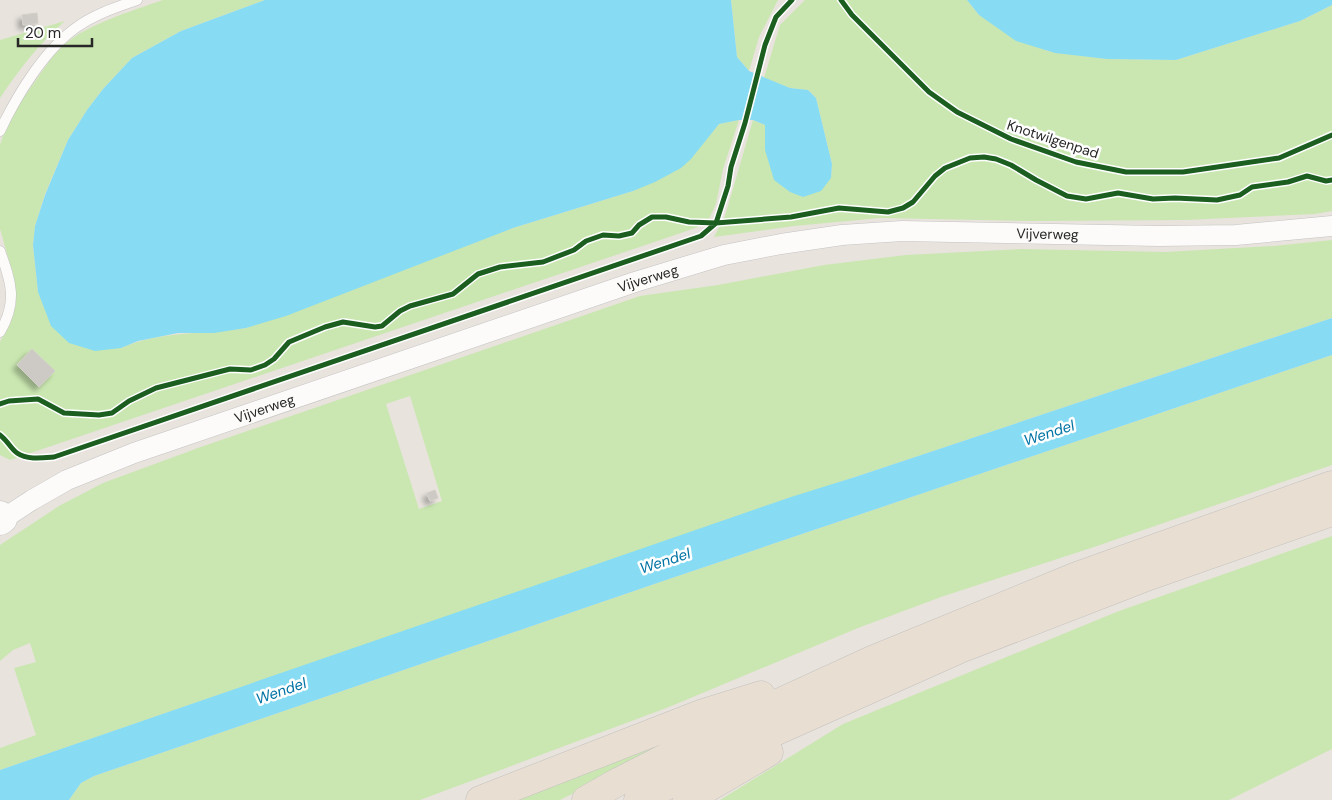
<svg xmlns="http://www.w3.org/2000/svg" width="1332" height="800" font-family="'DM Sans',sans-serif">
  <defs>
    <filter id="shadow"><feDropShadow dx="-4.5" dy="4.5" stdDeviation="2.5" flood-color="#0004"/></filter>
  </defs>
  <rect width="100%" height="100%" fill="#e8e3dd"/>
  <path fill="#cae7b1" fill-rule="evenodd" d="M163,0H265L181,31L132,58L103,89L87,110L68,140L45,194L35,226L33,245L38,292L121,348C160,331 204,334 246,328L513,228L633,191L705,140L719,124L739,120L723,169L716,204L708,221L698,227L678,234L10,460L0,455V342L11,320L16,301L14,278L0,229V145C6,124 18,105 31,87C40,75 48,61 59,50C80,26 132,11 163,0Z
    M731,0H778L759,37L749,71L737,57Z
    M805,0H967L979,15L1047,51L1107,59L1176,60L1300,21L1332,5V211L1315,214L1186,220L1035,221L880,218L794,226L714,237L725,216L753,120L765,125V150L831,178L832,164L816,98L808,90L790,88L764,78L780,25Z
    M65,21C39,43 19,70 0,98V40Z
    M1332,240V318L855,477L0,770V748L36,735L14,668L36,662L30,643L13,650L0,661V545L59,506L103,483L198,448L640,296L718,285L824,265L906,255L1021,249L1165,252L1274,246ZM410,396L442,501L419,509L386,404Z
    M1332,355V465L1094,547L941,597L858,628L669,707L420,800H69L81,783L94,776L672,578Z
    M1332,536V749L1229,800H720L843,724L1119,611Z
    M704,728L560,800H502Z"/>
  <path fill="#87dcf3" d="M265,0H731L737,57L749,71L790,88L808,90L816,98L832,164L831,178L821,191L803,197L790,192L774,180L765,150V125L753,120H739L719,124L691,159L681,168L655,182L633,191L513,228L286,316L246,328L214,333H178L138,341L121,348L95,351L69,343L51,326L38,292L33,245L35,226L45,195L68,140L87,110L103,89L132,58L181,31Z
    M967,0H1332V5L1300,21L1176,60L1107,59L1055,53L1016,41L979,15Z
    M1332,318V355L672,578L94,776L81,783L69,800H0V770L791,497L855,477Z"/>
  <path fill="#cdc9c4" stroke="#d3cfc9" filter="url(#shadow)" d="M37,13L38,23L23,25L22,15Z
    M32,349L55,371L39,387L17,365Z
    M435,490L438,498L430,501L427,493Z"/>
  <g fill="none" stroke-linecap="round" stroke-linejoin="round">
    <g stroke="#c4c3c3" stroke-width="11">
      <path id="service" d="M0,131C17,95 45,49 77,27C95,14 117,7 137,0
        M0,251C11,282 18,301 0,332"/>
    </g>
    <g stroke="#c4c3c3" stroke-width="21">
      <g id="minor">
        <path id="s1" d="M3,519L32,500L67,480L134,453L635,282L724,255L781,244L842,235L902,231L1159,236L1236,235L1332,226"/>
      </g>
    </g>
    <g stroke="#c4c3c3" stroke-width="29">
      <path id="secondary" d="M0,515L3,519L0,521"/>
    </g>
    <g stroke="#c4c2c0" stroke-width="29">
      <path id="trunk" d="M480,800L703,713L761,695
        M586,800L616,783L728,726L872,660L1077,576L1332,485
        M638,800L761,738L960,649L1149,576L1332,512
        M687,800L769,752"/>
    </g>
    <use href="#service" stroke="#fcfbfa" stroke-width="10"/>
    <use href="#minor" stroke="#fcfbfa" stroke-width="20"/>
    <use href="#secondary" stroke="#fcfbfa" stroke-width="28"/>
    <use href="#trunk" stroke="#e8ded1" stroke-width="28"/>
    <g stroke="#fff" stroke-width="8">
      <path id="cycleway" d="M841,0L852,15L929,92L957,112L1011,139L1076,162L1126,172H1183L1279,158L1332,135
        M0,404L9,401L38,399L64,413L99,415L112,413L129,401L156,388L230,369L251,370L265,365L274,359L289,342L325,327L343,322L375,327L382,326L400,311L410,306L453,294L478,274L500,267L543,262L574,250L586,241L603,235L619,236L632,233L639,225L652,217H666L689,222L716,223L791,217L839,208L888,212L903,208L913,202L935,176L945,168L970,158L984,157L996,159L1011,165L1036,180L1067,196L1086,199L1118,193L1153,199L1175,198L1217,200L1240,195L1252,187L1288,182L1307,176L1326,181L1332,180
        M0,435C7,440 11,449 17,453C27,460 42,458 54,457L701,236L716,223L728,186L731,167L745,123L765,45L776,17L792,0"/>
    </g>
    <use href="#cycleway" stroke="#1b5e20" stroke-width="5"/>
  </g>
  <g text-anchor="middle" dominant-baseline="central" stroke-width="5" stroke-linejoin="round" paint-order="stroke">
    <g font-size="14" fill="#282828" stroke="#fff">
      <text transform="translate(1053 139) rotate(18)">Knotwilgenpad</text>
      <text stroke="none"><textPath href="#s1" startOffset="1095">Vijverweg</textPath></text>
      <text stroke="none"><textPath href="#s1" startOffset="690">Vijverweg</textPath></text>
      <text stroke="none"><textPath href="#s1" startOffset="285">Vijverweg</textPath></text>
    </g>
    <g font-size="15" font-style="italic" fill="#0073a4" stroke="#fff">
      <text transform="translate(1049 433) rotate(-18)">Wendel</text>
      <text transform="translate(665 561) rotate(-18)">Wendel</text>
      <text transform="translate(281 691) rotate(-19)">Wendel</text>
    </g>
  </g>
  <path d="M18 38v8h74v-8" fill="none" stroke="#282828" stroke-width="2.5"/>
  <text x="25" y="38" font-size="15" fill="#282828" stroke="#ffffff" stroke-width="4" paint-order="stroke">20 m</text>
</svg>
